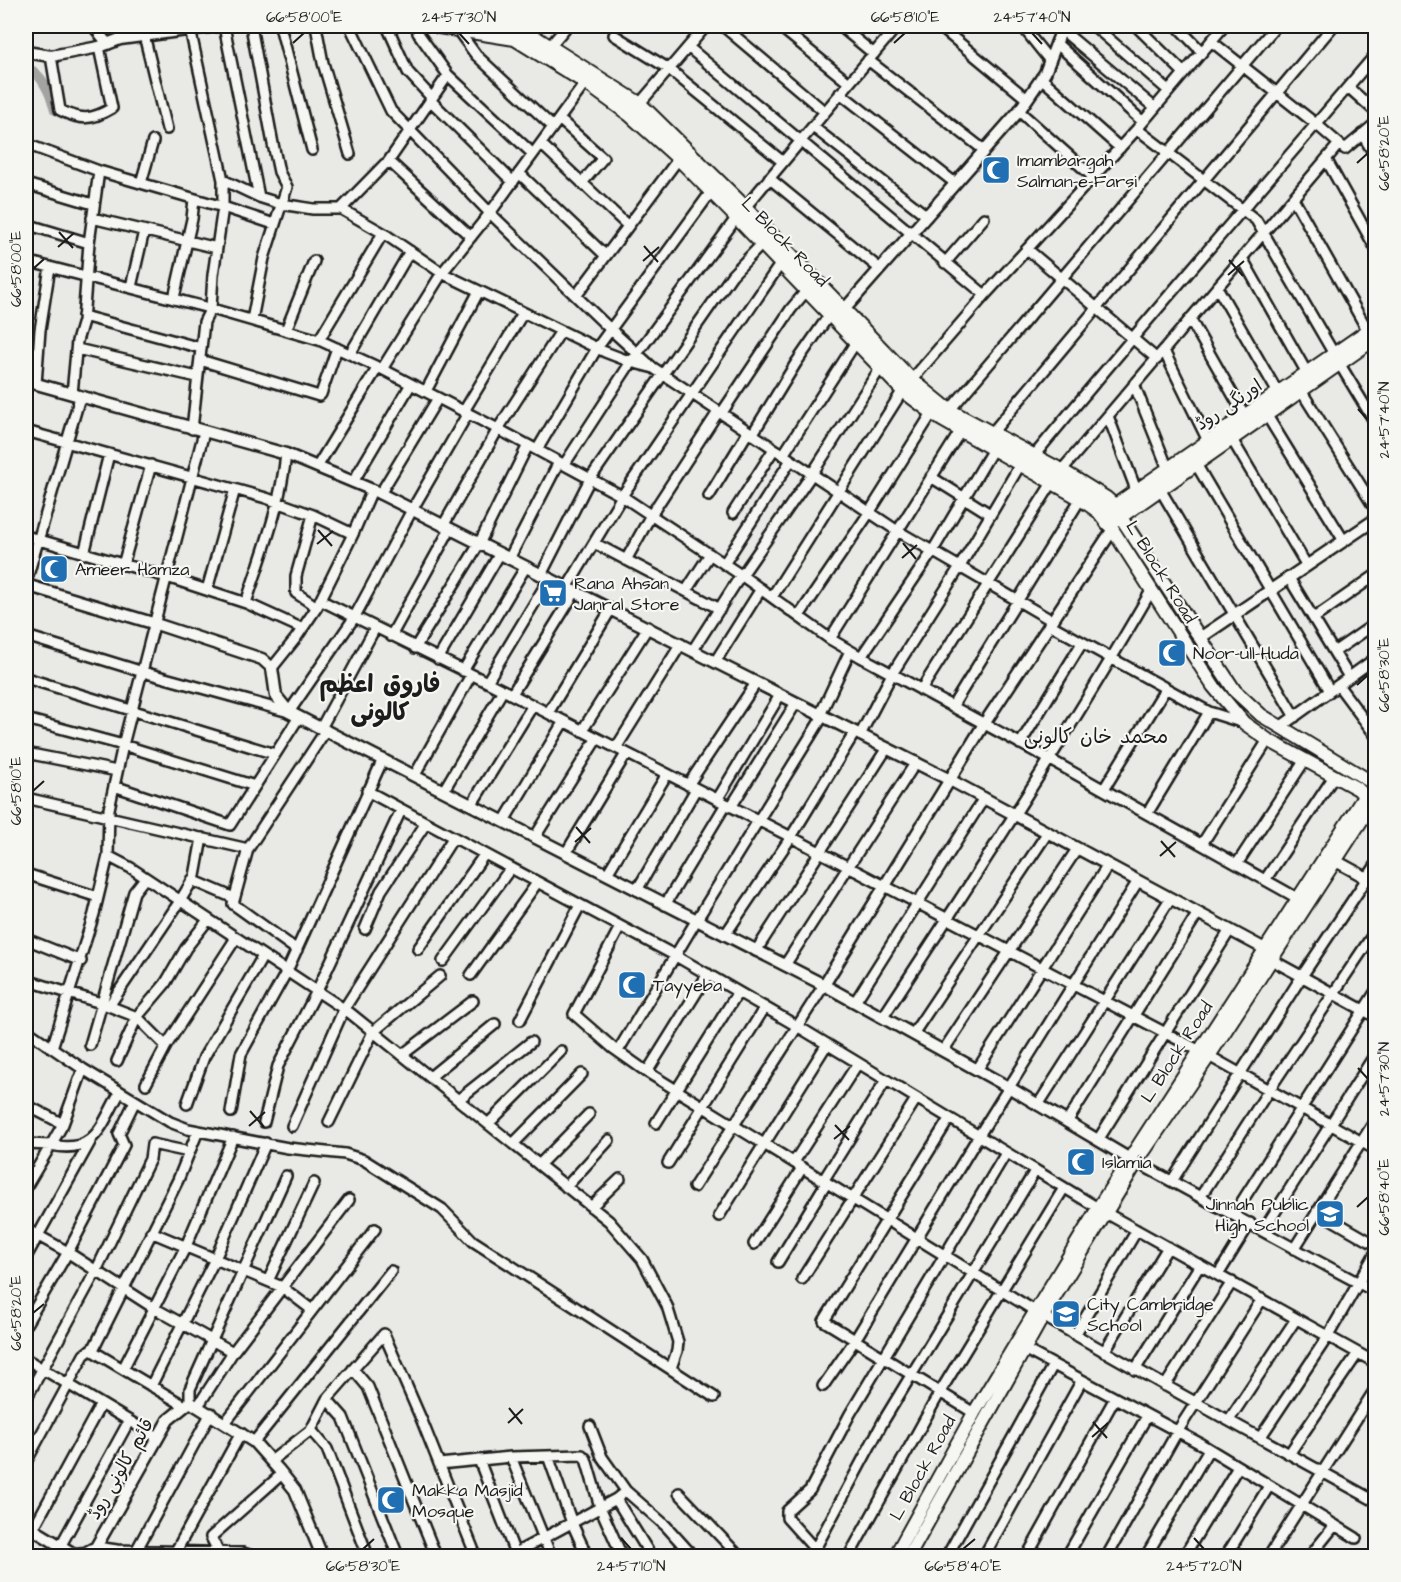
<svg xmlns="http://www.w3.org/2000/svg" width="1401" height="1582" font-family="'Architects Daughter','Playpen Sans Arabic',sans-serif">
  <rect width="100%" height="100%" fill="#e9e9e5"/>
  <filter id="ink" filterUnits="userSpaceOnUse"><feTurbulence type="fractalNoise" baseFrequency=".0167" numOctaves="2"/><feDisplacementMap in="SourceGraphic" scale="12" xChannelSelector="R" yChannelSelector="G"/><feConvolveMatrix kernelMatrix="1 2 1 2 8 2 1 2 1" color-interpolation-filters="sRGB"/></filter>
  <g filter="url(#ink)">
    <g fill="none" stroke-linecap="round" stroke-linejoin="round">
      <path stroke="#a3a3a1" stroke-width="10" d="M26,68C42,72 51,95 55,110"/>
      <g stroke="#1c1c1c" stroke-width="14">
        <path id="minor" d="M93,26L108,44
          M137,26L144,35L167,129
          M224,26L259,197
          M251,26L273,144L279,172L287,187L264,258L252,320
          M280,26L312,150
          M316,26L323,63L350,154
          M350,26L391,111L490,213L608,327L652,367L896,530L1051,620
          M387,26L408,72L432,98
          M417,26L418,33L448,75L533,154
          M723,26L825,112
          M779,26L849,83
          M840,26L874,54
          M939,26L1027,99
          M1022,26L1050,61
          M1094,26L1169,91
          M1136,26L1184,73
          M1177,26L1202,52
          M1373,26L1376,27
          M190,29L223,180V207L274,224
          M457,29L476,55L553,127
          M1062,30L1155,108
          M614,35L669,69L783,162
          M1211,41L1316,124L1345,149L1376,123
          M1056,43L1143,122
          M550,46L567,26
          M688,47L985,295
          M51,56L60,110C81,121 92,120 112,108L99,47
          M868,60L984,150
          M1041,78L1120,148
          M1348,87L1376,112
          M840,93L955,183
          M430,100L513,182
          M636,108L706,26
          M1019,111L1093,177
          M559,119L603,158L582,183
          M813,127L927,216
          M1137,129L1256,220L1334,354
          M1362,134L1376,157
          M26,144L99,171L223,207L213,275L211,308L204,322L192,429
          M541,144L628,226
          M1326,159L1376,249
          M388,162L448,75
          M519,173L606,256
          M769,178L880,269
          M223,180L259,197L281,204L313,209H341L383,233L442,273L605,352L631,362L650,367
          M141,183L153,141
          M26,184L93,204
          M1293,198L1368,331
          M341,209L385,164L391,163L471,237
          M92,218L217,248
          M26,224L89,243
          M1027,249L1157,359
          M1242,258L1307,373
          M26,261L205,307L319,340L382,369L498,429L622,496L741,575L830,639L861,657L1049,759L1299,899
          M945,263L984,218
          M131,287L144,231
          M1217,287L1278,393
          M576,296L679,158
          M174,298L192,219L194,199
          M83,316L201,348
          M1190,319L1245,416
          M286,330L314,261
          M319,340L383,233
          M77,349L197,377
          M1164,351L1208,441
          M350,354L410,251
          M200,360L319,396L321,394L337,348
          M1339,363L1376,424
          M382,369L442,273L490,213L586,82
          M36,384L40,330L50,267
          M1134,384L1168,469
          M1300,389L1376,510
          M426,391L479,291
          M72,394L77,341L83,321L89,243L99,171
          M464,411L523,313
          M949,411L1276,26
          M721,414L791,309L807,290
          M1266,414L1344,541
          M1108,416L1138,495
          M26,431L266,498L313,515L296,576V593L317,607
          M991,434L1333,26
          M752,435L796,363L830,314
          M1230,436L1307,566
          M537,450L597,348L711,192
          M783,455L856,342
          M1033,457C1145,321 1262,188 1376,54
          M1196,464L1330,691
          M564,465L631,362L737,217L897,26
          M317,467L378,367
          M1061,471L1339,144
          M931,477L990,514
          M353,482L411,384
          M1160,489L1295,717
          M380,494L438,398
          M709,496L748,432
          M733,513L774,449
          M313,515L353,534
          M443,526L498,429L561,331
          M26,536L167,577L246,603C262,554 281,505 286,454
          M594,543L720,609
          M84,554L109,454
          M509,559L559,462
          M626,560L651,515L718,412
          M724,564L791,460
          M123,565L151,465
          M541,575L590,479L732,275L762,244
          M742,575L812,474L881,367
          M1289,578L1349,677
          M26,582L80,397
          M567,588L622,496L781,263
          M207,590L235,489
          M686,591L710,554
          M772,597L903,390L985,295L1137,129L1224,26
          M320,600L487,682L791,837L1200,1051
          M246,603L301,628
          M26,608L30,586
          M799,616L869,513L932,413
          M1314,618L1376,575
          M1049,624L1209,712L1244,723
          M26,636L143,672L289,712L354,618L412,510L468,413
          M391,636L450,529
          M830,639L961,430
          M415,648L479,544L528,445
          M693,650L741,575
          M1334,652L1376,623
          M861,657L932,552L993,449
          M438,659L499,555
          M715,662L761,589
          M272,668L296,638L317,607L353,534L372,490
          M463,671L525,568
          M26,678L275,754
          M487,682L549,579
          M1338,685L1376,736
          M921,690L1052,483
          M512,694L575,592
          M952,707L1081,498
          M548,713L611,609
          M820,715L850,651
          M26,719L123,745L255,786
          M1280,727L1376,658
          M321,728L375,628
          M582,731L648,627
          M860,735L892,674L959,568L1020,465
          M1020,744L1082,643
          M616,748L681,644
          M26,753L117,771
          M415,775L471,675
          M688,785L756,683
          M114,786L230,825L299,717
          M1104,789L1166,688
          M444,790L503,690
          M367,791L676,956L797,1026L1098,1208
          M26,798L248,849L326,730
          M717,800L780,695
          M472,804L533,705
          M731,807L796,703
          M1147,814L1209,712
          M504,821L564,721
          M535,837L597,738
          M1202,844L1268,740
          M248,849L233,904L297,950
          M566,853L626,754
          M108,856L131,868L350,1013L609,1221L642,1259L667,1306L678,1342L677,1351L671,1368
          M1237,864L1305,760
          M26,874L98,897
          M607,874L667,774
          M192,880L234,898
          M1265,880L1335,775
          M637,890L696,789
          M665,905L726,804
          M620,927L574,1014L613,1048L647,1072L1035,1311
          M365,929L381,891L426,823
          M725,935L791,837L855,732
          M26,939L81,961
          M418,949L484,855
          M756,951L887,748
          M1270,959L1376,1017
          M443,961L510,869
          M785,965L916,762
          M471,975L537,883
          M26,980L101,1003L137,1017L166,1046
          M855,1002L984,798
          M109,1006L180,901L195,876L202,838
          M883,1017C975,877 1067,736 1151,591
          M520,1020L580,905
          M26,1030L83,1069L170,1122L188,1129L288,1148L345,1154L364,1160L442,1209L473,1241L714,1397
          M913,1034L1048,832
          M90,1045L134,892L145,878
          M52,1048L94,914L108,856L109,809L123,745L204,432
          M618,1051L696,921L823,716
          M943,1051L1077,849
          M402,1055L473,1001
          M1209,1056L1376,1150
          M117,1061L137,1017L165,984L186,948L208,920
          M977,1070L1108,865
          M647,1072L708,974
          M430,1077L495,1024
          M146,1084L166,1046L236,938
          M458,1100L531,1042
          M187,1104L204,1057L263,956
          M26,1105L63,1124
          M1038,1105L1170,899
          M231,1112L241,1054L287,971L383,759
          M949,1119L824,1321L974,1413
          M264,1122L278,1066L317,991L401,810
          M329,1122L373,1032L440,976
          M1067,1122L1198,913
          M656,1123L738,992
          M488,1124L561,1051
          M292,1126L344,1009L453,838
          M1098,1140L1230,930
          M26,1144L51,1145L63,1124L83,1069
          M513,1144L582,1074
          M794,1162L858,1063
          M1136,1162C1216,1205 1295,1250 1376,1292
          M668,1163L765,1007
          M539,1165L589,1114
          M823,1181L886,1080
          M1172,1181L1302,976L1376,865
          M26,1187L51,1145C96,1155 101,1125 120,1092
          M566,1187L609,1140
          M694,1187L824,985
          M1201,1196L1269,1090L1376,930
          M591,1207L620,1179
          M1317,1211L1376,1245
          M1106,1213L1376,1363
          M1234,1214L1376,991
          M719,1216L827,1044
          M26,1229L64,1250L154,1308L233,1352
          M1263,1231L1376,1053
          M151,1232L282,1287L312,1310
          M754,1244L802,1168
          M1294,1249L1376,1119
          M26,1257L90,1142
          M778,1262L826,1183
          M1218,1275L1250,1223
          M802,1279L916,1099
          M268,1281L314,1183
          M1043,1316C1152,1380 1263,1439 1373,1500
          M26,1324L68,1252L124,1145L119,1134L135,1101
          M1075,1335L1137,1230
          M1024,1349L1201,1444L1356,1538
          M91,1350L185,1406
          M1104,1352L1168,1247
          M26,1359L158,1438
          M123,1369L186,1246L233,1137
          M353,1369L368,1387L436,1556
          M1135,1370L1200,1265
          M151,1386L215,1259L266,1143
          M823,1386L855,1340L978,1137L1138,881
          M1165,1386L1232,1282
          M26,1399L96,1271L150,1159L152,1144L189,1152
          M327,1399L343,1417L398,1556
          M190,1402V1389L286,1176
          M198,1406L233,1352L349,1200
          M1229,1420L1296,1319
          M225,1423L375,1229
          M590,1426L602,1457L626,1491L666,1526L693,1556
          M311,1430L327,1449L368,1556
          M1260,1438L1328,1336L1376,1252
          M254,1442L391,1271
          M1289,1454L1358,1353
          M548,1456L572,1523L587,1556
          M511,1457L551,1556
          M479,1460L516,1556
          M271,1461L311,1430L327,1399L384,1334L422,1421L476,1556
          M26,1462L84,1355L95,1346L178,1180L198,1131
          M439,1464L511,1457L582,1455L586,1459L600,1507L622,1556
          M679,1493L739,1556
          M616,1499L651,1556
          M26,1542L101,1404
          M96,1547L117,1550L243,1553L252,1556
          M815,1549L884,1420L1035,1171
          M1230,1549L1242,1556
          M136,1551L211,1413
          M178,1555L176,1551L241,1433
          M220,1555L211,1537L282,1474
          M55,1556L129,1421
          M510,1556L616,1499L626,1491
          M777,1556L779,1555L781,1556
          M821,1556L787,1518V1511L810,1490L850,1414L1006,1153
          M849,1556L940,1392L1064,1188
          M947,1556L1053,1365
          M984,1556L1082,1380
          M1027,1556L1115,1398
          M1067,1556L1147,1416
          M1107,1556L1177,1432L1262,1299
          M1146,1556L1209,1449
          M1184,1556L1238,1467
          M1226,1556L1269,1486
          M1269,1556L1376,1388
          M1310,1556L1335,1525"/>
      </g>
      <g stroke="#1c1c1c" stroke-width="15">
        <path id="tertiary" d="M26,52L51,56L99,47L120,39L216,26
          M843,311L1019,111L1045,73L1063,26
          M26,381L286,454L375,491L950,780L1265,949
          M26,585L156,624L262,659L272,668L276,696L289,712L824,985L1010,1088L1135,1162
          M1200,638L1376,519
          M1334,860L1376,883
          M824,985L984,724L1113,529
          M26,1525L74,1554L85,1553L96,1547L168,1420L190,1402L254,1442L278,1469L295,1490L322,1556"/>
      </g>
      <g stroke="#1c1c1c" stroke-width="16">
        <path id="secondary" d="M1120,516L1235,691L1261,715L1373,783L1376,787
          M1144,1151L1209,1056L1376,798
          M895,1556L974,1413L1098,1208L1363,798L1362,793L1358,789L1268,740L1244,723L1213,686L1109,524
          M909,1556L1043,1316L1135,1165"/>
      </g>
      <g stroke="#1c1c1c" stroke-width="18">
        <path id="primary" d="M439,26L515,38L586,82L630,114L679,158L737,217L903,390L942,419L1081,498L1099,511L1109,524L1376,337
          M516,26L639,104L745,208L911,380L949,411L1061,471L1106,499L1114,506L1120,516
          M1107,512L1376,326"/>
      </g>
      <use href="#minor" stroke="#f6f6f2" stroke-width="9"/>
      <use href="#tertiary" stroke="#f6f6f2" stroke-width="10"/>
      <use href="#secondary" stroke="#f6f6f2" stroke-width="12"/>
      <use href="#primary" stroke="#f6f6f2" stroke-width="14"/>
    </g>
  </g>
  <path fill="none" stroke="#1c1c1c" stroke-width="2" d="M459,33L469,44M1032,33L1042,44M293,43L304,33M894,43L905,33M1357,163L1368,153M59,232L73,248M644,246L658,262M58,247L74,233M1229,260L1243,276M643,261L659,247M33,269L44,259M1228,275L1244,261M1358,409L1368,420M318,530L332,546M903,543L916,559M317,544L333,531M902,558L917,545M1357,685L1368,675M33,791L44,781M576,827L590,843M1161,841L1175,857M575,842L591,828M1160,856L1176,842M1358,1068L1368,1079M250,1111L264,1127M835,1125L849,1140M249,1126L265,1112M834,1139L850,1126M1357,1207L1368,1197M33,1313L44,1304M509,1408L522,1424M1093,1422L1107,1438M508,1423L523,1409M1092,1437L1108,1423M621,1538L631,1549M1194,1538L1204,1549M363,1549L374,1539M963,1549L975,1539"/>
  <defs>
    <g id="mosque-square" transform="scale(1.5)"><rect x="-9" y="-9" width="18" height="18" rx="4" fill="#1f6fb2" stroke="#f6f6f2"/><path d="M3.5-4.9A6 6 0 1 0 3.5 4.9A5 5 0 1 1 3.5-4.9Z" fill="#fff"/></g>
    <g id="supermarket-square" transform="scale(1.5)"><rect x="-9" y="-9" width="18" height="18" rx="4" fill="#1f6fb2" stroke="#f6f6f2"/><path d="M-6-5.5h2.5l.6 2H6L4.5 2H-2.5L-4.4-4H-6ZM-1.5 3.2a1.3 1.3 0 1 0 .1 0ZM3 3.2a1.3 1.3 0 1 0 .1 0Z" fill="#fff"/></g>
    <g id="school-square" transform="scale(1.5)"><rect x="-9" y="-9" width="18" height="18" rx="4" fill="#1f6fb2" stroke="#f6f6f2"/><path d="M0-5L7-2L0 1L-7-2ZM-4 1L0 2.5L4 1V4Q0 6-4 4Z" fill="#fff"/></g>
  </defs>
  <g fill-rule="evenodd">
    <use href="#mosque-square" x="996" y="170"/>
    <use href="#mosque-square" x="54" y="569"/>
    <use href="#supermarket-square" x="553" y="593"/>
    <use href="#mosque-square" x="1172" y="653"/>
    <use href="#mosque-square" x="632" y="985"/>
    <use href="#mosque-square" x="1081" y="1162"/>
    <use href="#school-square" x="1330" y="1214"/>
    <use href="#school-square" x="1066" y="1314"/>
    <use href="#mosque-square" x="391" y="1500"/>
  </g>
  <g text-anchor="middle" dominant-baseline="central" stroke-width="4.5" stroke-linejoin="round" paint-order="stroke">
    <g font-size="18" fill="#1c1c1c" stroke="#f6f6f2" text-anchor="start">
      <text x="1017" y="160">Imambargah<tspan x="1017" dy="21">Salman-e-Farsi</tspan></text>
      <text x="75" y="569">Ameer Hamza</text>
      <text x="574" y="583">Rana Ahsan<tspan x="574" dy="21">Janral Store</tspan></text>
      <text x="1193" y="653">Noor-ull-Huda</text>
      <text x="653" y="985">Tayyeba</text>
      <text x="1102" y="1162">Islamia</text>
      <text x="1309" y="1204" text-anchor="end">Jinnah Public<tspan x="1309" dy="21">High School</tspan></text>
      <text x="1087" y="1304">City Cambridge<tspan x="1087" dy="21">School</tspan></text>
      <text x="412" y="1490">Makka Masjid<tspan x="412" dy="21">Mosque</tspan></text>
    </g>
    <g font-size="18" fill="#1c1c1c" stroke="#f6f6f2">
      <text transform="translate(785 242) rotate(46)">L Block Road</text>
      <text transform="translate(1229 405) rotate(-34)">اورنگی روڈ</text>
      <text transform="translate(1161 572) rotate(58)">L Block Road</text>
      <text transform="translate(1177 1052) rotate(-57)">L Block Road</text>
      <text transform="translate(923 1468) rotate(-61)">L Block Road</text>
      <text transform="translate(121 1469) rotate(-60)">قائم کالونی روڈ</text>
    </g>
    <g font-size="20" fill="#1c1c1c" stroke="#f6f6f2">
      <text x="1096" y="737">محمد خان کالونی</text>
    </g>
    <g font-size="24" font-weight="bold" fill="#1c1c1c" stroke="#f6f6f2">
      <text x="380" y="685">فاروق اعظم<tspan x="380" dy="28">کالونی</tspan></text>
    </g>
  </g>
  <rect width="1401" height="1582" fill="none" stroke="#f6f6f2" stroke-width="66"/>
  <rect x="33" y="33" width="1335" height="1516" fill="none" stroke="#1c1c1c" stroke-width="2"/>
  <g font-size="15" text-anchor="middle" fill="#1c1c1c">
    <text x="304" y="22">66°58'00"E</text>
    <text x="459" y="22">24°57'30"N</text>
    <text x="905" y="22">66°58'10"E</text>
    <text x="1032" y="22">24°57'40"N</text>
    <text transform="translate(1384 153) rotate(-90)" y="5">66°58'20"E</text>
    <text transform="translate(16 269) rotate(-90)" y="5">66°58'00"E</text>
    <text transform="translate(1384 420) rotate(-90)" y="5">24°57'40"N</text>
    <text transform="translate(1384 675) rotate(-90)" y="5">66°58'30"E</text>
    <text transform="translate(16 791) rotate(-90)" y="5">66°58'10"E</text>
    <text transform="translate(1384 1079) rotate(-90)" y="5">24°57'30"N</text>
    <text transform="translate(1384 1197) rotate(-90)" y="5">66°58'40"E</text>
    <text transform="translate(16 1313) rotate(-90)" y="5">66°58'20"E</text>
    <text x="363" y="1571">66°58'30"E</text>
    <text x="631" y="1571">24°57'10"N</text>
    <text x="963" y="1571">66°58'40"E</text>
    <text x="1204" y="1571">24°57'20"N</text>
  </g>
</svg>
